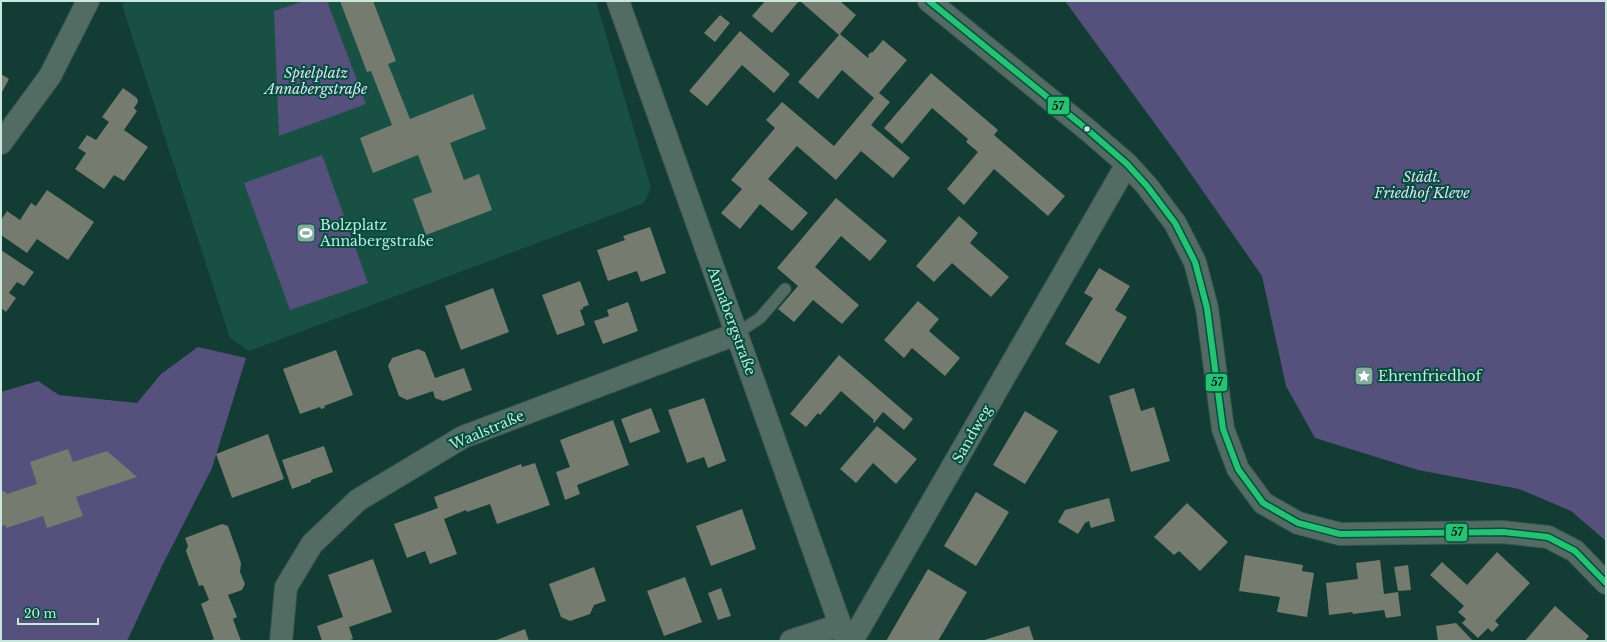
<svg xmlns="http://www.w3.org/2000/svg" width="1607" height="642" font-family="'Libre Baskerville',serif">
  <rect width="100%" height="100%" fill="#123c34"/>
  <path fill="#185144" d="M125,1H596L651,188L644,203L249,351L230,338L122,5Z"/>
  <path fill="#55517c" d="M304,1H327L366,104L279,136L274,11Z
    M1065,1H1606V541L1571,511L1519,489L1418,470L1315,438L1286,386L1262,276L1177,154Z
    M322,155L368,283L290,310L244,183Z
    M198,347L246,358L212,468L162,566L127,641H1V392L38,381L59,395L137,403L161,374Z"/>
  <path fill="#767b6f" d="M340,1H373L396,61L388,64L410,119L473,94L486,129L450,143L464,180L479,174L492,210L426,235L413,199L432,192L418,155L373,173L360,138L392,125L371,71L367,72Z
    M765,1H799L772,33L752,16Z
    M800,1H840L856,15L840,34L868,58L869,56L868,55L871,52L872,53L883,40L907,60L879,93L890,102L871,125L910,158L893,178L861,151L836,180L797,146L768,179L808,213L792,231L760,204L740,229L721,213L742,189L731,180L775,128L766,120L782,102L834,146L874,98L842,70L818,99L798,82L839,35Z
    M720,15L730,23L715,42L704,33Z
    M740,31L790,74L774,93L742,65L707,106L689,91Z
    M931,73L998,130L994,135L1065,196L1048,216L994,169L964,205L947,189L978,152L966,142L968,139L932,108L902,144L884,128Z
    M1,74L9,79L1,94Z
    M123,88L137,98L138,102L134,108L137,111L124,130L148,147L124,181L114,175L104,189L75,169L86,153L78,148L87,135L96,140L109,122L102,117Z
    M47,190L94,222L68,260L37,239L27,253L1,235V220L7,211L20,220L31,203L36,206Z
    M836,198L887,241L870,261L841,236L815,267L859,305L842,324L813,300L794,322L778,309L798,286L777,268Z
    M959,216L978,233L970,243L1009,277L991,297L952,263L934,282L916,266Z
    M650,227L666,273L641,282L637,271L608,281L597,250L625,240L623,236Z
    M1,250L34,272L24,286L17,282L9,293L16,298L6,312L1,308Z
    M1099,268L1130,286L1115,310L1127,317L1099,364L1065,344L1093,298L1084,293Z
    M580,281L589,305L583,307V309L580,310L585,325L557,335L542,295Z
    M493,288L509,332L461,350L445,306Z
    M918,301L939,319L929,331L960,358L945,376L912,348L904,358L884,340Z
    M628,302L638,331L603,344L594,321L609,316L607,310Z
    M418,349L425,352L435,378L464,368L472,390L443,401L435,398L433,391L407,400L399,396L388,366L392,358Z
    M336,350L353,395L324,406L325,408L321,409L320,407L300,414L283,369Z
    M839,355L913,419L904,430L883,412L874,423L873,422L874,420L841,391L820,415L818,413L806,427L790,414Z
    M1134,388L1141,411L1154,407L1170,461L1131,472L1109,396Z
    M704,398L726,461L708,468L704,457L687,463L668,410Z
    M651,408L660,432L630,443L621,419Z
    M1025,411L1058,431L1025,484L993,465Z
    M613,420L629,465L577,485L580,494L565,500L556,472L570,467L560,440Z
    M877,426L917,459L896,484L873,463L856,483L840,469Z
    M268,434L284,479L232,498L216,454Z
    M324,446L333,472L311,480V482L292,489L282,460Z
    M68,449L73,462L107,451L137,477L76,497L83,516L47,528L43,516L6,528L5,525L1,526V490L5,492L7,494L37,484L30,462Z
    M535,463L550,505L497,524L490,504L467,512L466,510L444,519L457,554L430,564L425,551L407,558L394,524L438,508L434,497L521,464L522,467Z
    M976,492L1009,512L976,566L944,546Z
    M1109,498L1115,521L1091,528L1089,521L1085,523L1078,534L1058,522L1065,510Z
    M1187,503L1228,542L1200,571L1179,551L1174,555L1154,537Z
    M742,509L756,549L711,566L696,526Z
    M222,524L228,526L241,563L240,572L245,584L242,590L228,595L237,617L233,619L241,641H209L214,639L201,604L209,600L203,585L199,586L186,551L188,546L185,538Z
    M1497,552L1530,583L1495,621L1499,625L1492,632L1488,628L1478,638L1462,623L1466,619L1458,612L1464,606L1430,575L1442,562L1467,585Z
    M1245,555L1303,565L1302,571L1314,573L1307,617L1277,612L1280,597L1239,591Z
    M373,559L392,612L349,627L353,639L347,641H322L317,626L343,617L328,575Z
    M1380,560L1384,594L1398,592L1401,616L1386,618L1384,610L1353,614L1352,612L1329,615L1326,583L1358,579L1356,563Z
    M1408,565L1411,590L1398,591L1394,567Z
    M594,567L606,601L594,605L590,614L570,621L561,617L549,584Z
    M928,569L967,592L938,641H886Z
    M685,577L702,622L664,636L647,591Z
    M721,588L731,616L718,620L708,593Z
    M1555,606L1589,636L1585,641H1525Z
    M1456,623L1473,641H1438L1436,626Z
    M1029,626L1034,641H981Z
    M525,629L529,641H494Z"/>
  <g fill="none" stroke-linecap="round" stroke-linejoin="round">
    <g stroke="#39544e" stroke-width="13">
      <path id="service" d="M736,334L760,318L785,289"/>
    </g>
    <g stroke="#39544e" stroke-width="24">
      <path id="minor" d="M618,1L846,641
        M929,1L1089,131L1127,164L1147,186L1175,223L1195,262L1207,308L1223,429L1238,469L1263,503L1298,523L1340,534L1503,532L1548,537L1575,551L1606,583
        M1,143L50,76L88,1
        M281,641L286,587L312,544L358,500L463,437L736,334
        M791,641L840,625
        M852,641L1127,164"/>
    </g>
    <use href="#service" stroke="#526c64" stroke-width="11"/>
    <use href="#minor" stroke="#526c64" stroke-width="22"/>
    <g stroke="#014e3e" stroke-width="9">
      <path id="bus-1" d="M929,1L1089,131L1127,164L1147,186L1175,223L1195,262L1207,308L1223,429L1238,469L1263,503L1298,523L1340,534L1503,532L1548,537L1575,551L1606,583"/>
    </g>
    <use href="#bus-1" stroke="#26c172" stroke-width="6"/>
  </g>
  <defs>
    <g id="stadium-square" transform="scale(1)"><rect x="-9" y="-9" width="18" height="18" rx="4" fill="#88aca2" stroke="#014e3e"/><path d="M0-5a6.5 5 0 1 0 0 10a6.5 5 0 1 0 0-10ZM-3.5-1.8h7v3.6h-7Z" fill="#fff"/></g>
    <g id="sight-square" transform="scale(1)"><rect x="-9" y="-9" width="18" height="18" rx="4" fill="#88aca2" stroke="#014e3e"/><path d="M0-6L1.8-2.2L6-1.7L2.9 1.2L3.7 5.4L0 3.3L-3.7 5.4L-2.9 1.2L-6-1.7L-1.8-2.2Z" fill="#fff"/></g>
  </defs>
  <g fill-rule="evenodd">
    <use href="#stadium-square" x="306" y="233"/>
    <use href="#sight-square" x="1364" y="376"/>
  </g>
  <circle fill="#c8e8dd" stroke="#014e3e" stroke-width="1.5" cx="1087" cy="129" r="3.5"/>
  <g text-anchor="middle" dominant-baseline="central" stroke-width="4" stroke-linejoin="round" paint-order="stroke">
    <g font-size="14" font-style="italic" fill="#e2dff3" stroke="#014e3e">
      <text x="316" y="73">Spielplatz<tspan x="316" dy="16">Annabergstraße</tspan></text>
      <text x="1422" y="177">Städt.<tspan x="1422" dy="16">Friedhof Kleve</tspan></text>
    </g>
    <g font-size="14" fill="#c8e8dd" stroke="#014e3e" text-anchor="start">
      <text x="320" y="225">Bolzplatz<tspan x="320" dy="16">Annabergstraße</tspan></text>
      <text x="1378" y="376">Ehrenfriedhof</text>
    </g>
    <g font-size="14" fill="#c8e8dd" stroke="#014e3e">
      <text transform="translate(732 321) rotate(70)">Annabergstraße</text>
      <text transform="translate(487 430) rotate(-23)">Waalstraße</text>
      <text transform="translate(972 434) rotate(-60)">Sandweg</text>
    </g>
  </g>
  <g stroke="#014e3e" stroke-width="1.5">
    <rect x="1047" y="96" width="23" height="19" rx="4" fill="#26c172"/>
    <rect x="1205" y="373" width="23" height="19" rx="4" fill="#26c172"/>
    <rect x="1445" y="523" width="23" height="19" rx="4" fill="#26c172"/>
  </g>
  <g font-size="11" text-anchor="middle" font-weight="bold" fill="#111">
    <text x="1058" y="110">57</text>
    <text x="1217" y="386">57</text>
    <text x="1457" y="536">57</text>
  </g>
  <rect width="1607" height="642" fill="none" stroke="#c8e8dd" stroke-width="4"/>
  <path d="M18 618v6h80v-6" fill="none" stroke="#c8e8dd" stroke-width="2"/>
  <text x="24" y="618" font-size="12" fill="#c8e8dd" stroke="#014e3e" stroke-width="3" paint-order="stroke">20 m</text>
</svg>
